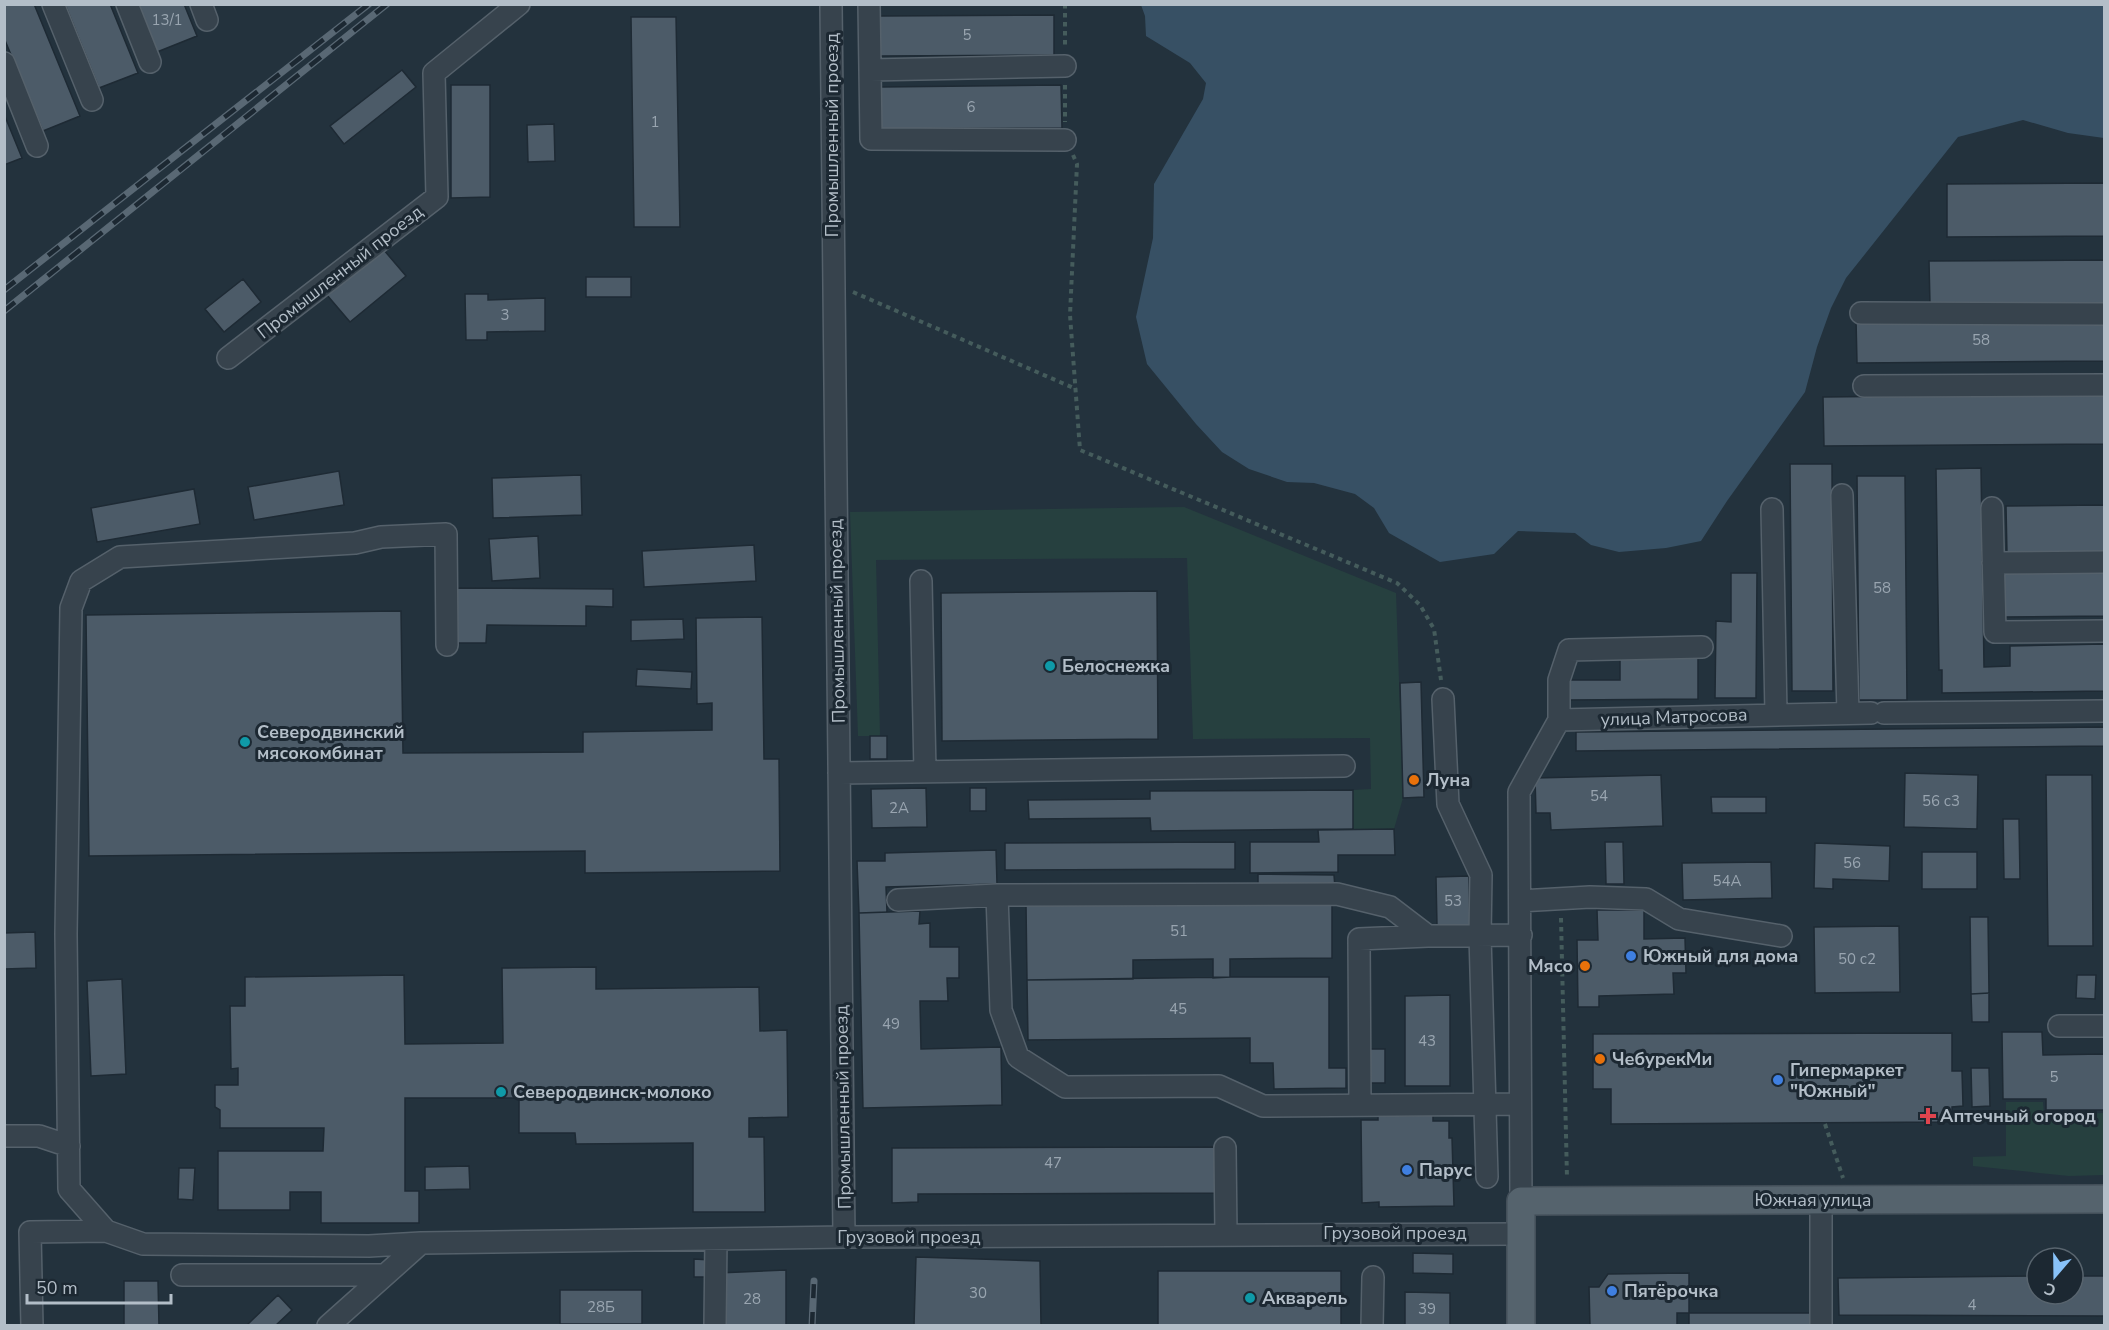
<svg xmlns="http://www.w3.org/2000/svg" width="2109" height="1330" font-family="'Nunito Sans',sans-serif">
  <rect width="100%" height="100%" fill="#23323d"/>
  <path fill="#26403f" d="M1184,507L1396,593L1403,798L1394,829H1353V790L1371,789L1370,738L1193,739L1187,558L876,560L880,736H858L850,512Z
    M2006,1102H2043L2044,1114L2104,1113V1175L2069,1176L1973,1166V1157L2006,1156Z"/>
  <path fill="#375064" d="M1141,5H2104V138L2068,133L2023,120L1958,137L1846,278L1831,308L1817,347L1805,392L1727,501L1701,541L1666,548L1619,552L1591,545L1575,533L1518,531L1494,554L1440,562L1389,533L1374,508L1355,494L1314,483L1287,482L1249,469L1222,452L1196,424L1147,364L1136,317L1153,238L1154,184L1203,99L1206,83L1190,63L1146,36L1145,16Z"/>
  <path fill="#4c5b68" stroke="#1e2a34" stroke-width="1.5" d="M4,4H34L80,116L43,131L4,38Z
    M65,4H110L138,73L99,88Z
    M137,4H184L197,36L157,52Z
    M1054,15V55L880,56V16Z
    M631,17H676L680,227H634Z
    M402,70L416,87L344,144L330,126Z
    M451,85H490V197L451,198Z
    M1061,85L1062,128L881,129V87Z
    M4,114L22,158L4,165Z
    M554,124L555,161L528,162L527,125Z
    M2104,183V236L1947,237V184Z
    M383,249L406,276L350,322L327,295Z
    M2104,260V303L1930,305L1929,261Z
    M586,277H631V297H586Z
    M243,279L261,302L224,332L205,309Z
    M465,294H488V300L545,298V331L487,332V340H466Z
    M2104,317V361L1857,363L1856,319Z
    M2104,394V444L1824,446L1823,397Z
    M1790,464H1832L1833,691H1792Z
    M1981,468L1984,667L2010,666V646L2104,644V691L1942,693V670H1939L1936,469Z
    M339,471L344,505L254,520L248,487Z
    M581,475L582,515L493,518L492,478Z
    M1857,476H1905L1907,700H1859Z
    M194,489L200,524L97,542L91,508Z
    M2104,505V554L2007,555L2006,506Z
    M538,536L540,578L492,581L489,539Z
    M754,545L756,581L644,587L642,551Z
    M2004,569H2104V616L2004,617Z
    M1731,573H1757L1756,698H1715L1716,621L1731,622Z
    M455,588L613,589V607L586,606V626L487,625L486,643H455Z
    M1157,591L1158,739L942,741L941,593Z
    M401,611L403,753L583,752V732L712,730V703L697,704L696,618L762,617L764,759H779L780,871L585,873V851L89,856L86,615Z
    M683,619L684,639L631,641V620Z
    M1620,657H1698V699L1569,700V680H1620Z
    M637,669L692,672L691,689L636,686Z
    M1421,682L1424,797L1403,798L1400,683Z
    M2104,727V746L1576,751V732Z
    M870,736H887V759H870Z
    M1905,773L1978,775L1977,829L1904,827Z
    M1661,775L1663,826L1551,830L1550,813H1536L1535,778Z
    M2046,775H2092L2093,946H2048Z
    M926,788L927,827L872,828L871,789Z
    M970,788H986V811H970Z
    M1353,790V829L1151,831L1150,818L1029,819L1028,800L1150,799V791Z
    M1711,797H1766V813H1712Z
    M2003,819H2019L2020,879H2004Z
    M1394,829L1395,855H1338V872L1250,873V842H1319L1318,830Z
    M1235,842V869L1005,870V843Z
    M1605,842H1623L1624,884H1606Z
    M1815,843L1890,846L1889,881L1833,879V889L1814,888Z
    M996,850L997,884L886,887L887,912L859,913L857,861H885V853Z
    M1922,852H1977V889H1922Z
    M1771,862L1772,898L1683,900L1682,863Z
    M1258,874L1334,875L1335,888H1258Z
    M1469,876L1470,925L1437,926L1436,877Z
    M1332,900V958L1230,959V977L1213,978V959L1133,960V979L1027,980L1026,904Z
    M1597,910H1644V939L1685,938L1686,973H1673L1674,994L1599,996V1007H1578L1577,940H1598Z
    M920,911L919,924L930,923V947H959V978H947L948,1001H920L921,1049L1001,1047L1002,1105L863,1108L859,913Z
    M1970,917H1988L1989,993L1971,994Z
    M1899,926L1900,992L1815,993L1814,927Z
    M35,932L36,968L4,969V933Z
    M596,967V989L759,987L760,1031L787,1030L788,1117L749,1118V1137H764L765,1212H693V1143L576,1144L575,1133H519V1098H405V1191H419V1223H321V1192H290V1210H218V1151H323L324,1128H220V1110L215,1107V1085H238V1068L231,1069L230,1006H245V977L404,975L405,1044L503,1043L502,968Z
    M2077,975H2096L2095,999L2076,998Z
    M1230,977H1329V1068H1346V1088L1274,1089L1273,1063H1250V1038L1028,1040L1027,980Z
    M122,979L126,1074L91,1076L87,981Z
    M1989,993V1022H1972L1971,994Z
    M1450,995V1086H1405V996Z
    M2002,1032H2042L2043,1055L2104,1054V1110H2046V1099H2003Z
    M1952,1033V1071H1962L1963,1106L1952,1107V1122L1611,1124V1089H1593V1034Z
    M1366,1049H1385V1083H1366Z
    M1971,1068H1989L1990,1106L1972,1107Z
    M1433,1115V1121H1449V1138H1452L1454,1206L1379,1207V1202L1362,1203L1361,1120H1378V1116Z
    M1215,1147V1193L918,1194V1202L892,1203V1148Z
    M469,1166L470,1189L425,1190V1167Z
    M179,1168H195L193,1200L178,1199Z
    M1413,1253L1453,1254V1274L1413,1273Z
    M916,1257L1040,1261L1041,1326H914Z
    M694,1259L710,1260V1277H694Z
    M786,1270V1326H718V1273Z
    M1158,1271H1341V1326H1158Z
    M1689,1273V1313H1677V1325L1590,1326L1589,1287H1599L1608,1274Z
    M2037,1276V1294H2073V1276H2104V1316L1839,1315L1838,1278Z
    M124,1281H158L159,1326H124Z
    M560,1290H642V1324H560Z
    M1405,1292L1450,1293V1326H1405Z
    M278,1295L292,1310L275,1326H246Z
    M1689,1313H1814V1326H1689Z"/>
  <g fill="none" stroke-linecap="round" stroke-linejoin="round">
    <g stroke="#55616b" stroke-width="24">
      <path id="minor" d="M53,4L92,100
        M127,4L150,62
        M201,4L207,20
        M831,4L844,1237
        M869,4L870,70L1065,66
        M4,63L37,146
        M870,70L871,139L1065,140
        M1861,313L2104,314
        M228,358L437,197L434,73L519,4
        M1864,386L2104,385
        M1842,495L1848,713
        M1992,508L1995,632L2104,631
        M1772,509L1776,714
        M1993,563L2104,562
        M921,581L925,772
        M1443,699L1448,804L1481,875L1480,936L1487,1177
        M1884,713L2104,711
        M1559,720V680L1569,650L1702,647
        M839,773L1344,766
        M997,895L1001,1010L1018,1057L1065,1087L1219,1086L1263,1106L1520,1104
        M898,900L997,895L1337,894L1390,907L1428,936L1521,935
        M1520,901L1590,897L1646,899L1679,919L1781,936
        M2059,1026H2104
        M1360,1105L1359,939L1428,936
        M4,1136H39L69,1146
        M1225,1148L1226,1234
        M1821,1200V1326
        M1521,1201L1519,792L1559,720L1871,713
        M421,1243L369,1246L143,1244L106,1231L69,1189L66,934L71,608L81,581L120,557L355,543L381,537L446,534L447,645
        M182,1275H385
        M32,1326L30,1232L106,1231
        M328,1326L421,1243L844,1237L1521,1234
        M715,1326L716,1239
        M1372,1326L1373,1277"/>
    </g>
    <g stroke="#434f59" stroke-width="30">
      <path id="major" d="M1521,1326V1201L2104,1199"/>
    </g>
    <path stroke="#455c5c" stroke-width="4" stroke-dasharray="4.5 4.5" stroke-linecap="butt" d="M1065,4V47
      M1065,85V122
      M1073,155L1077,164L1070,315L1080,450L1397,583L1420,605L1434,629L1441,680
      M853,292L1076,389
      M1561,918L1567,1178
      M1825,1124L1843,1178"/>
    <use href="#minor" stroke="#37434d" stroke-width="21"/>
    <use href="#major" stroke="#55636d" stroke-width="27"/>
    <g stroke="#596874" stroke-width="7">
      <path id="rail" d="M4,290L369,4
        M4,311L387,4
        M812,1326L814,1281"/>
    </g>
    <use href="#rail" stroke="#1c2832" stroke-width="4.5" stroke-dasharray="14" stroke-linecap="butt"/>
  </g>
  <g fill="#0f9aa8" stroke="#1c2832" stroke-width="2">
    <circle cx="1050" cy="666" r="6"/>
    <circle cx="245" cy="742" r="6"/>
    <circle cx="501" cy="1092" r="6"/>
    <circle cx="1250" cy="1298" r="6"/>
  </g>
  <g fill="#e8710a" stroke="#1c2832" stroke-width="2">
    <circle cx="1414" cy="780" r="6"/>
    <circle cx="1585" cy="966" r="6"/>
    <circle cx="1600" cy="1059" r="6"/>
  </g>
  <g fill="#3f7fe0" stroke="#1c2832" stroke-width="2">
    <circle cx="1631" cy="956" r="6"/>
    <circle cx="1778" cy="1080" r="6"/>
    <circle cx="1407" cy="1170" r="6"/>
    <circle cx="1612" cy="1291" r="6"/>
  </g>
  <path fill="#e0444e" stroke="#1c2832" stroke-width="2" d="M1925 1107h6v6h6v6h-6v6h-6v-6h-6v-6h6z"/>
  <g text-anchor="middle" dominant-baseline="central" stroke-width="6" stroke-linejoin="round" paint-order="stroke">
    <g font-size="15" fill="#99a5b0">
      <text x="167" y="20">13/1</text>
      <text x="967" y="35">5</text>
      <text x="971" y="107">6</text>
      <text x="655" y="122">1</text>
      <text x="505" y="315">3</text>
      <text x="1981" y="340">58</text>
      <text x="1882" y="588">58</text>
      <text x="1599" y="796">54</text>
      <text x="1941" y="801">56 с3</text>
      <text x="899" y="808">2А</text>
      <text x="1852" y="863">56</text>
      <text x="1727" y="881">54А</text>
      <text x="1453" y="901">53</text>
      <text x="1179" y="931">51</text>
      <text x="1857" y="959">50 с2</text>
      <text x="1178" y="1009">45</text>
      <text x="891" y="1024">49</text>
      <text x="1427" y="1041">43</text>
      <text x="2054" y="1077">5</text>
      <text x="1053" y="1163">47</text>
      <text x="978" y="1293">30</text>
      <text x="752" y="1299">28</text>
      <text x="1972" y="1305">4</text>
      <text x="601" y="1307">28Б</text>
      <text x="1427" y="1309">39</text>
    </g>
    <g font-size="18" fill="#b3bec8" stroke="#1c2832">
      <text transform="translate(832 135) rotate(-90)">Промышленный проезд</text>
      <text transform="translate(340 272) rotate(-38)">Промышленный проезд</text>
      <text transform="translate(837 621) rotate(-91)">Промышленный проезд</text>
      <text transform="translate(1674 717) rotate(-2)">улица Матросова</text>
      <text transform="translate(843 1107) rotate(-91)">Промышленный проезд</text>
      <text x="1813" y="1200">Южная улица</text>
      <text x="1395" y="1233">Грузовой проезд</text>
      <text x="909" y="1237">Грузовой проезд</text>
    </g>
    <g font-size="18" font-weight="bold" fill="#b3bec8" stroke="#1c2832" text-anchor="start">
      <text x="1062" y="666">Белоснежка</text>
      <text x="257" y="732">Северодвинский<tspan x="257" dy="21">мясокомбинат</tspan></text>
      <text x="1426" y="780">Луна</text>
      <text x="1643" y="956">Южный для дома</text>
      <text x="1573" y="966" text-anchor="end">Мясо</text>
      <text x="1612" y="1059">ЧебурекМи</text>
      <text x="1790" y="1070">Гипермаркет<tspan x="1790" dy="21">"Южный"</tspan></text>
      <text x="513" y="1092">Северодвинск-молоко</text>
      <text x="1940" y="1116">Аптечный огород</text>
      <text x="1419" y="1170">Парус</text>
      <text x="1624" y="1291">Пятёрочка</text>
      <text x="1262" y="1298">Акварель</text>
    </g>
  </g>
  <rect width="2109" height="1330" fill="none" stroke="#b3bec8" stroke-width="12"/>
  <g transform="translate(2055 1276) rotate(200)"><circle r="28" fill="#1c2832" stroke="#58646e" stroke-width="1.5"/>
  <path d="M0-4.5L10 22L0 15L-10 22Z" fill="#88c2f9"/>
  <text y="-9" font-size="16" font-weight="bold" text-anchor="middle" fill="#b3bec8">С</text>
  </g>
  <path d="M27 1294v9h144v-9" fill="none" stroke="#b3bec8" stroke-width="3"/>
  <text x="36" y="1294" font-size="18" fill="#b3bec8" stroke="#1c2832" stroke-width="4.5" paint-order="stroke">50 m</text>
</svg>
